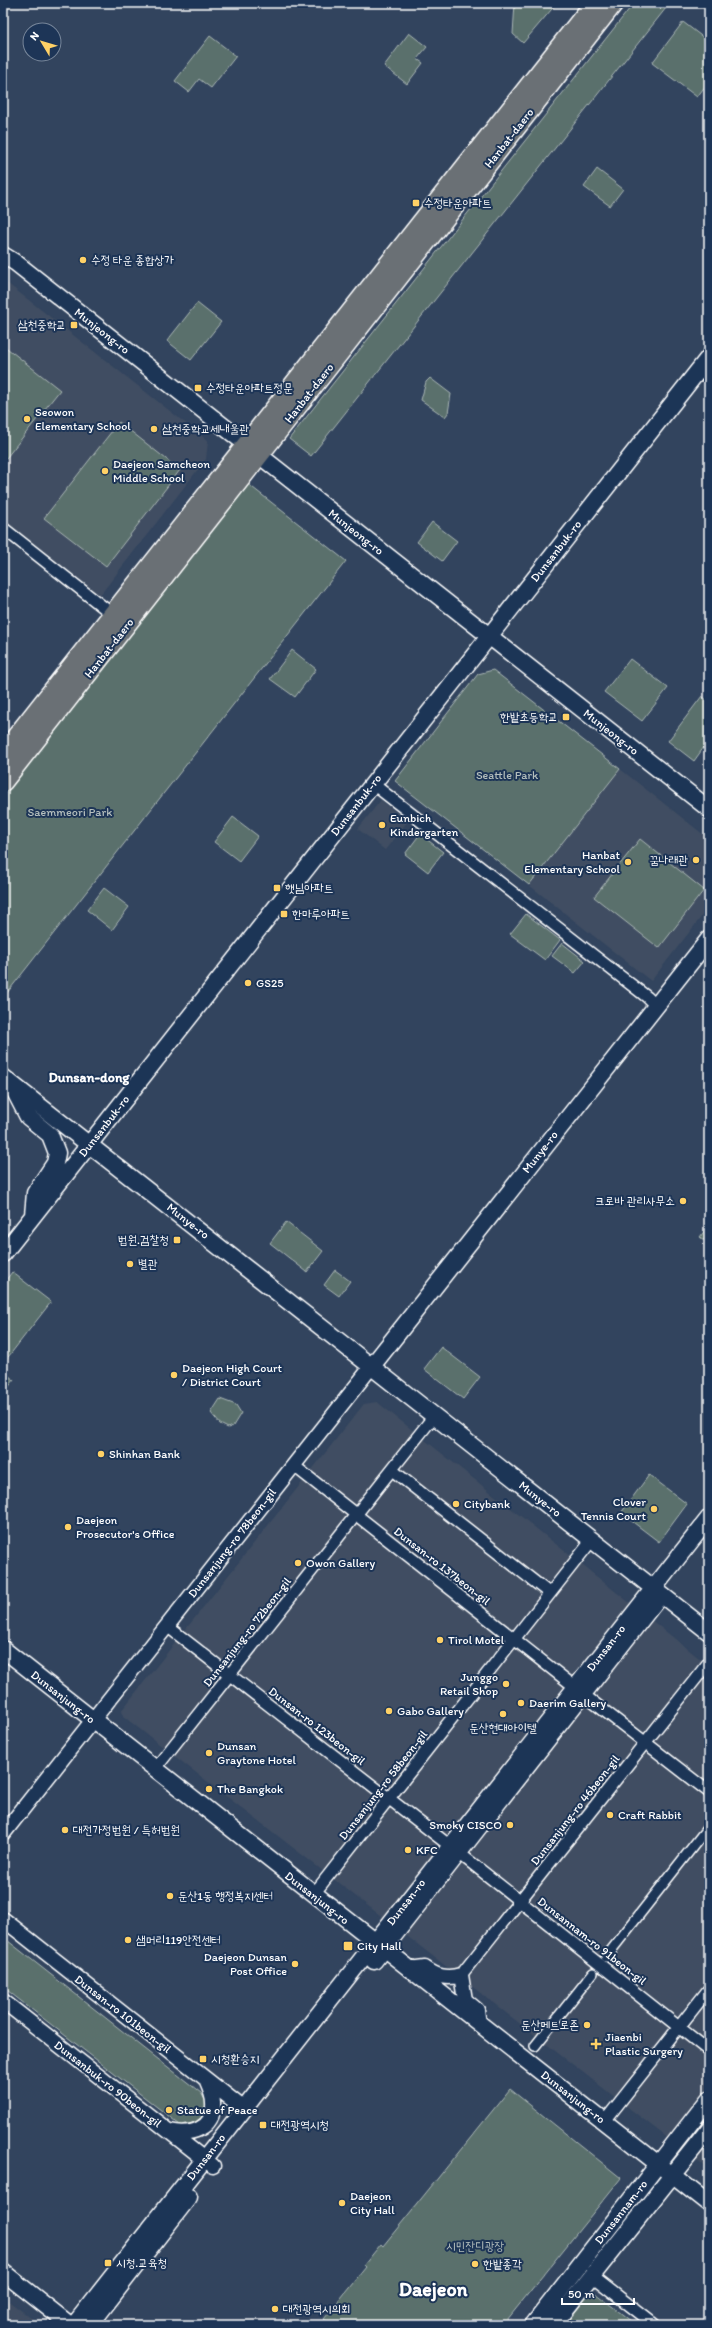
<svg xmlns="http://www.w3.org/2000/svg" width="712" height="2328" font-family="Itim,'Poor Story',sans-serif">
  <rect width="100%" height="100%" fill="#32445e"/>
  <filter id="ink" filterUnits="userSpaceOnUse"><feTurbulence type="fractalNoise" baseFrequency=".025" numOctaves="2"/><feDisplacementMap in="SourceGraphic" scale="8" xChannelSelector="R" yChannelSelector="G"/><feConvolveMatrix kernelMatrix="1 2 1 2 8 2 1 2 1" color-interpolation-filters="sRGB"/></filter>
  <g filter="url(#ink)">
    <path fill="#414e62" d="M3,280L208,441L206,459L100,595L3,519Z
      M620,769L709,839V907L651,981L529,885Z
      M381,800L407,822L385,850L358,829Z
      M377,1402L709,1666V2170L123,1716L122,1710L364,1404Z
      M3,2297L39,2324L40,2325H3Z"/>
    <path fill="#5a706c" stroke="#acb8b6" d="M515,3H557L523,43L513,34Z
      M634,3H670L311,456L289,439Z
      M683,22L709,42V81L697,97L652,63Z
      M409,33L427,47L417,59L423,63L407,84L384,66Z
      M210,36L236,56L211,88L199,79L189,92L175,81Z
      M597,169L623,189L610,206L584,187Z
      M197,303L221,322L191,360L167,341Z
      M3,345L60,390L3,462Z
      M430,378L451,394L448,413L445,417L421,400L426,382Z
      M119,422L180,470L106,566L44,518Z
      M248,484L346,561L3,998V795Z
      M432,522L457,541L442,561L417,542Z
      M292,650L316,669L295,697L270,679Z
      M630,659L668,688L642,721L604,692Z
      M493,670L620,769L529,885L395,781L478,674Z
      M702,696L709,702V740L694,761L668,741Z
      M233,817L258,836L239,861L214,842Z
      M420,834L443,852L428,872L405,854Z
      M640,839L704,890L659,948L594,897Z
      M104,888L129,907L112,930L87,910Z
      M526,914L560,940L545,960L510,934Z
      M562,943L585,961L575,973L552,956Z
      M286,1222L323,1251L307,1272L270,1243Z
      M709,1225V1244L700,1237Z
      M335,1270L350,1281L339,1296L324,1285Z
      M12,1272L51,1302L5,1361L3,1359V1284Z
      M441,1347L480,1377L463,1399L424,1369Z
      M3,1371L14,1380L3,1394Z
      M220,1399L236,1405L241,1413L233,1426L228,1428L220,1424L211,1413Z
      M649,1475L687,1504L659,1542L621,1513Z
      M3,1937L201,2093L208,2105L202,2122L185,2127L180,2125L3,1987Z
      M510,2089L621,2178L503,2325H331L324,2319L366,2267L364,2265L381,2244L383,2246Z
      M595,2293L636,2325H565L589,2294Z"/>
    <g fill="none" stroke-linecap="round" stroke-linejoin="round">
      <g stroke="#fff" stroke-width="12">
        <path id="pedestrian" d="M606,1957L709,1826
          M535,2046L593,1973"/>
      </g>
      <g stroke="#fff" stroke-width="14">
        <path id="minor" d="M3,528L112,614
          M373,784L647,997L656,1006
          M293,1465L575,1687
          M392,1470L549,1593
          M167,1626L450,1846
          M584,1695L709,1792
          M155,1769L434,1416
          M459,1853L709,2051
          M313,1895L592,1540
          M461,1975L709,1662
          M604,2122L709,1989
          M592,2276L655,2325"/>
      </g>
      <g stroke="#fff" stroke-width="17">
        <path id="tertiary" d="M3,1834L372,1366
          M3,1919L244,2109
          M409,1970L425,1968C437,1977 447,1979 461,1975L465,2000L477,2010L479,2024
          M3,2001L213,2166
          M170,2131C190,2136 215,2129 213,2103C213,2095 209,2087 206,2080"/>
      </g>
      <g stroke="#fff" stroke-width="19">
        <path id="secondary" d="M3,255L16,263L246,444
          M259,455L709,809
          M3,1077L709,1632
          M13,1088L28,1117L50,1135L57,1153L55,1163L35,1193L33,1215
          M3,1254L709,357
          M372,1366L709,939
          M3,1649L709,2204
          M374,1961L659,1597
          M3,2272L70,2325
          M74,2325L709,1518
          M90,2325L189,2197
          M533,2325L709,2099
          M553,2325L709,2129"/>
      </g>
      <g stroke="#fff" stroke-width="21">
        <path id="primary" d="M3,753L594,3
          M3,782L614,3"/>
      </g>
      <use href="#pedestrian" stroke="#1d3557" stroke-width="9"/>
      <use href="#minor" stroke="#1d3557" stroke-width="11"/>
      <use href="#tertiary" stroke="#1d3557" stroke-width="14"/>
      <use href="#secondary" stroke="#1d3557" stroke-width="16"/>
      <use href="#primary" stroke="#6a7074" stroke-width="18"/>
    </g>
  </g>
  <g fill="#ffd166" stroke="#1d3557" stroke-width="1.5">
    <rect x="412" y="199" width="8" height="8" rx="2"/>
    <circle cx="83" cy="260" r="4"/>
    <rect x="70" y="321" width="8" height="8" rx="2"/>
    <rect x="194" y="384" width="8" height="8" rx="2"/>
    <circle cx="27" cy="419" r="4"/>
    <circle cx="154" cy="429" r="4"/>
    <circle cx="105" cy="471" r="4"/>
    <rect x="562" y="713" width="8" height="8" rx="2"/>
    <circle cx="382" cy="825" r="4"/>
    <circle cx="696" cy="860" r="4"/>
    <circle cx="628" cy="862" r="4"/>
    <rect x="273" y="884" width="8" height="8" rx="2"/>
    <rect x="280" y="910" width="8" height="8" rx="2"/>
    <circle cx="248" cy="983" r="4"/>
    <circle cx="683" cy="1201" r="4"/>
    <rect x="173" y="1236" width="8" height="8" rx="2"/>
    <circle cx="130" cy="1264" r="4"/>
    <circle cx="174" cy="1375" r="4"/>
    <circle cx="101" cy="1454" r="4"/>
    <circle cx="456" cy="1504" r="4"/>
    <circle cx="654" cy="1509" r="4"/>
    <circle cx="68" cy="1527" r="4"/>
    <circle cx="298" cy="1563" r="4"/>
    <circle cx="440" cy="1640" r="4"/>
    <circle cx="506" cy="1684" r="4"/>
    <circle cx="521" cy="1703" r="4"/>
    <circle cx="389" cy="1711" r="4"/>
    <circle cx="503" cy="1714" r="4"/>
    <circle cx="209" cy="1753" r="4"/>
    <circle cx="209" cy="1789" r="4"/>
    <circle cx="610" cy="1815" r="4"/>
    <circle cx="510" cy="1825" r="4"/>
    <circle cx="65" cy="1830" r="4"/>
    <circle cx="408" cy="1850" r="4"/>
    <circle cx="170" cy="1896" r="4"/>
    <circle cx="128" cy="1940" r="4"/>
    <rect x="343" y="1941" width="10" height="10" rx="2"/>
    <circle cx="295" cy="1964" r="4"/>
    <circle cx="587" cy="2025" r="4"/>
    <path d="M594 2038h4v4h4v4h-4v4h-4v-4h-4v-4h4z"/>
    <rect x="199" y="2055" width="8" height="8" rx="2"/>
    <circle cx="169" cy="2110" r="4"/>
    <rect x="259" y="2121" width="8" height="8" rx="2"/>
    <circle cx="342" cy="2203" r="4"/>
    <rect x="104" y="2259" width="8" height="8" rx="2"/>
    <circle cx="475" cy="2264" r="4"/>
    <circle cx="275" cy="2309" r="4"/>
  </g>
  <g text-anchor="middle" dominant-baseline="central" stroke-width="4" stroke-linejoin="round" paint-order="stroke">
    <g font-size="12" fill="#fff" stroke="#1d3557">
      <text transform="translate(509 138) rotate(-52)">Hanbat-daero</text>
      <text transform="translate(102 331) rotate(38)">Munjeong-ro</text>
      <text transform="translate(309 393) rotate(-52)">Hanbat-daero</text>
      <text transform="translate(356 532) rotate(38)">Munjeong-ro</text>
      <text transform="translate(556 551) rotate(-52)">Dunsanbuk-ro</text>
      <text transform="translate(109 648) rotate(-52)">Hanbat-daero</text>
      <text transform="translate(611 732) rotate(38)">Munjeong-ro</text>
      <text transform="translate(356 805) rotate(-52)">Dunsanbuk-ro</text>
      <text transform="translate(104 1126) rotate(-52)">Dunsanbuk-ro</text>
      <text transform="translate(540 1152) rotate(-52)">Munye-ro</text>
      <text transform="translate(188 1221) rotate(38)">Munye-ro</text>
      <text transform="translate(540 1499) rotate(38)">Munye-ro</text>
      <text transform="translate(232 1543) rotate(-52)">Dunsanjung-ro 78beon-gil</text>
      <text transform="translate(442 1566) rotate(38)">Dunsan-ro 137beon-gil</text>
      <text transform="translate(247 1632) rotate(-52)">Dunsanjung-ro 72beon-gil</text>
      <text transform="translate(606 1648) rotate(-52)">Dunsan-ro</text>
      <text transform="translate(63 1697) rotate(38)">Dunsanjung-ro</text>
      <text transform="translate(317 1726) rotate(38)">Dunsan-ro 123beon-gil</text>
      <text transform="translate(383 1785) rotate(-52)">Dunsanjung-ro 58beon-gil</text>
      <text transform="translate(575 1810) rotate(-52)">Dunsanjung-ro 46beon-gil</text>
      <text transform="translate(317 1898) rotate(38)">Dunsanjung-ro</text>
      <text transform="translate(406 1902) rotate(-52)">Dunsan-ro</text>
      <text transform="translate(592 1941) rotate(38)">Dunsannam-ro 91beon-gil</text>
      <text transform="translate(123 2014) rotate(38)">Dunsan-ro 101beon-gil</text>
      <text transform="translate(108 2084) rotate(38)">Dunsanbuk-ro 90beon-gil</text>
      <text transform="translate(573 2097) rotate(38)">Dunsanjung-ro</text>
      <text transform="translate(206 2157) rotate(-52)">Dunsan-ro</text>
      <text transform="translate(621 2212) rotate(-52)">Dunsannam-ro</text>
    </g>
    <g font-size="12" fill="#fff" stroke="#1d3557" text-anchor="start">
      <text x="424" y="203">수정타운아파트</text>
      <text x="91" y="260">수정 타운 종합상가</text>
      <text x="66" y="325" text-anchor="end">삼천중학교</text>
      <text x="206" y="388">수정타운아파트정문</text>
      <text x="35" y="412">Seowon<tspan x="35" dy="14">Elementary School</tspan></text>
      <text x="162" y="429">삼천중학교세내울관</text>
      <text x="113" y="464">Daejeon Samcheon<tspan x="113" dy="14">Middle School</tspan></text>
      <text x="558" y="717" text-anchor="end">한밭초등학교</text>
      <text x="390" y="818">Eunbich<tspan x="390" dy="14">Kindergarten</tspan></text>
      <text x="620" y="855" text-anchor="end">Hanbat<tspan x="620" dy="14">Elementary School</tspan></text>
      <text x="688" y="860" text-anchor="end">꿈나래관</text>
      <text x="285" y="888">햇님아파트</text>
      <text x="292" y="914">한마루아파트</text>
      <text x="256" y="983">GS25</text>
      <text x="675" y="1201" text-anchor="end">크로바 관리사무소</text>
      <text x="169" y="1240" text-anchor="end">법원.검찰청</text>
      <text x="138" y="1264">별관</text>
      <text x="182" y="1368">Daejeon High Court<tspan x="182" dy="14">/ District Court</tspan></text>
      <text x="109" y="1454">Shinhan Bank</text>
      <text x="646" y="1502" text-anchor="end">Clover<tspan x="646" dy="14">Tennis Court</tspan></text>
      <text x="464" y="1504">Citybank</text>
      <text x="76" y="1520">Daejeon<tspan x="76" dy="14">Prosecutor's Office</tspan></text>
      <text x="306" y="1563">Owon Gallery</text>
      <text x="448" y="1640">Tirol Motel</text>
      <text x="498" y="1677" text-anchor="end">Junggo<tspan x="498" dy="14">Retail Shop</tspan></text>
      <text x="529" y="1703">Daerim Gallery</text>
      <text x="397" y="1711">Gabo Gallery</text>
      <text x="503" y="1728" text-anchor="middle">둔산현대아이텔</text>
      <text x="217" y="1746">Dunsan<tspan x="217" dy="14">Graytone Hotel</tspan></text>
      <text x="217" y="1789">The Bangkok</text>
      <text x="618" y="1815">Craft Rabbit</text>
      <text x="502" y="1825" text-anchor="end">Smoky CISCO</text>
      <text x="73" y="1830">대전가정법원 / 특허법원</text>
      <text x="416" y="1850">KFC</text>
      <text x="178" y="1896">둔산1동 행정복지센터</text>
      <text x="136" y="1940">샘머리119안전센터</text>
      <text x="357" y="1946">City Hall</text>
      <text x="287" y="1957" text-anchor="end">Daejeon Dunsan<tspan x="287" dy="14">Post Office</tspan></text>
      <text x="579" y="2025" text-anchor="end">둔산메트로존</text>
      <text x="605" y="2037">Jiaenbi<tspan x="605" dy="14">Plastic Surgery</tspan></text>
      <text x="211" y="2059">시청환승지</text>
      <text x="177" y="2110">Statue of Peace</text>
      <text x="271" y="2125">대전광역시청</text>
      <text x="350" y="2196">Daejeon<tspan x="350" dy="14">City Hall</tspan></text>
      <text x="116" y="2263">시청.교육청</text>
      <text x="483" y="2264">한밭종각</text>
      <text x="283" y="2309">대전광역시의회</text>
    </g>
    <g font-size="12" fill="#b5bfbd" stroke="#1d3557">
      <text x="507" y="775">Seattle Park</text>
      <text x="70" y="812">Saemmeori Park</text>
      <text x="475" y="2246">시민잔디광장</text>
    </g>
    <g font-size="14" font-weight="bold" fill="#fff" stroke="#1d3557">
      <text x="89" y="1077">Dunsan-dong</text>
    </g>
    <g font-size="20" font-weight="bold" fill="#fff" stroke="#1d3557">
      <text x="433" y="2289">Daejeon</text>
    </g>
  </g>
  <rect width="712" height="2328" fill="none" stroke="#1d3557" stroke-width="16"/>
  <rect x="8" y="8" width="696" height="2312" fill="none" stroke="#fff" stroke-width="1.5" filter="url(#ink)"/>
  <g transform="translate(42 42) rotate(308)"><circle r="19" fill="#1d3557" stroke="#77869a"/>
  <path d="M0-3L7 15L0 10L-7 15Z" fill="#ffd166"/>
  <text y="-6" font-size="11" font-weight="bold" text-anchor="middle" fill="#ffffff">N</text>
  </g>
  <path d="M562 2298v6h72v-6" fill="none" stroke="#ffffff" stroke-width="2"/>
  <text x="568" y="2298" font-size="12" fill="#ffffff" stroke="#1d3557" stroke-width="3" paint-order="stroke">50 m</text>
</svg>
